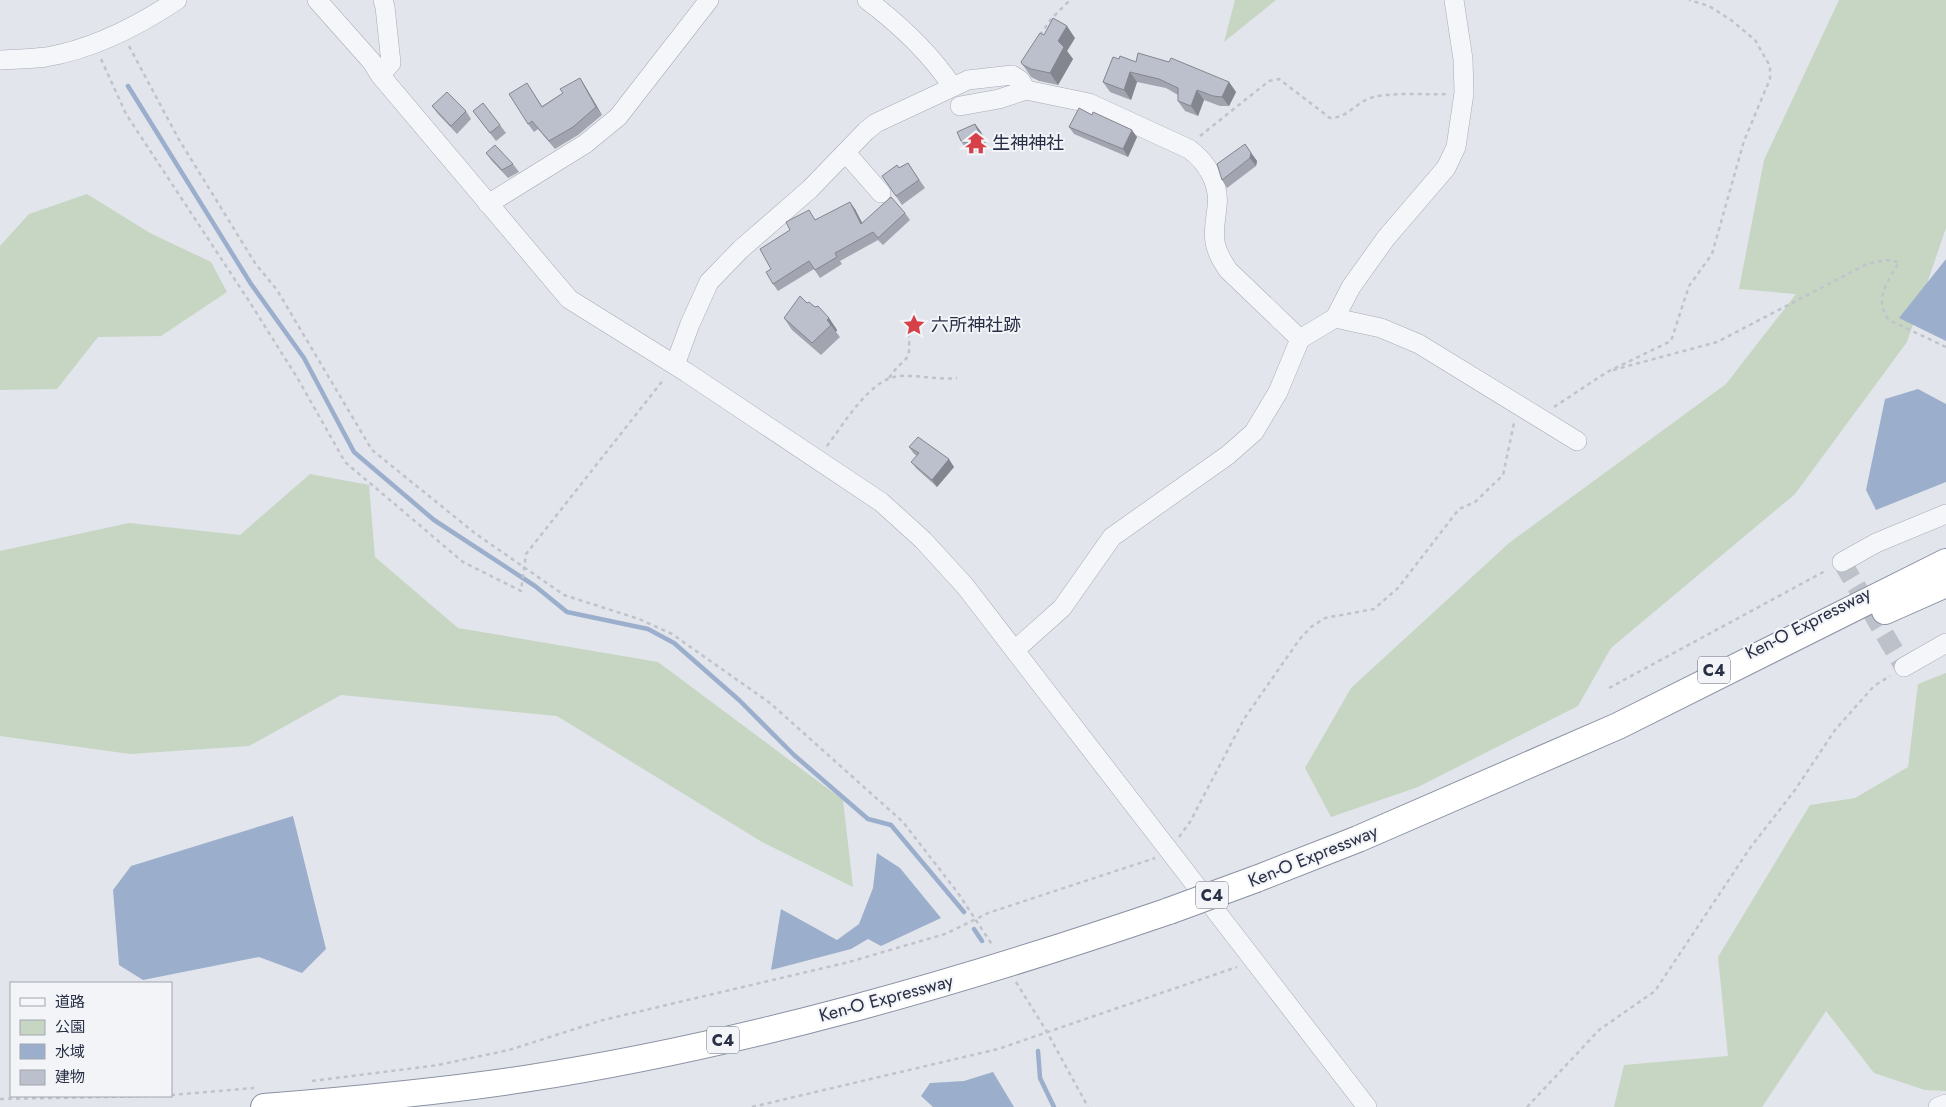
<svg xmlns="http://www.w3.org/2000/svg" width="1946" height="1107" font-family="Jost,'Noto Sans JP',sans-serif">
  <rect width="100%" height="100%" fill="#e2e5eb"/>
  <path fill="#c6d6c3" d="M1235,0H1276L1224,42Z
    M1839,0H1946V228L1907,342L1795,494L1611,648L1578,706L1418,787L1331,817L1305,768L1351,688L1509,543L1726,384L1796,294L1739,289L1764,160Z
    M87,194L150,233L211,262L227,292L161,336L98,337L57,389L0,390V246L29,214Z
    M310,474L369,485L375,557L458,628L658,662L843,800L853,887L762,842L557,716L341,695L249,746L130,754L0,736V551L129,523L240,535Z
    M1946,673V1091L1925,1090L1874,1073L1826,1011L1762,1107H1614L1624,1065L1728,1056L1718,957L1810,805L1855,798L1908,767L1918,684Z"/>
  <path fill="#9bafcd" d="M1946,259V341L1899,318Z
    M1918,389L1946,404V482L1876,510L1866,490L1885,399Z
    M293,816L326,949L302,973L259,957L143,980L119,965L113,890L131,866Z
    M877,853L900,868L941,918L881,946L868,939L851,949L771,970L781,909L837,940L859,924L873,888Z
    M993,1072L1014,1107H933L921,1096L930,1083L964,1081Z"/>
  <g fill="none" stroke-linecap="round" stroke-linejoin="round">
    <path stroke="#9bafcd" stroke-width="4.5" d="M128,86L251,284L304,358L354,452L434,520L535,586L567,612L648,629L674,643L739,700L794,755L868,819L891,825L964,912
      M974,929L982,941
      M1038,1051L1040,1078L1054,1107"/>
    <path stroke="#bdc1ca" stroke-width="19" stroke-dasharray="19 9" stroke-linecap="butt" d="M1842,562L1904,667"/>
    <g stroke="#a7abb6" stroke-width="20">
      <path id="minor" d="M317,0L372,62L380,75L569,299L686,372L881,502L923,540L965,586L1367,1107
        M867,0C899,24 929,52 952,86
        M0,60C15,59 31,59 46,57C93,49 138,26 177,0
        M380,75L391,63L385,7L383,0
        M960,106L999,99L1026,90
        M846,153L881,193
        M488,204L585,144L618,117L709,0
        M1335,318L1381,328L1419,344L1577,441
        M675,365L690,324L709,282L741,249L810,189L866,131L876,123L968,80L1012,75L1020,80L1026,90L1089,103L1189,149C1207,162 1220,184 1217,207C1216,219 1213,229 1215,242C1217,253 1222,261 1228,270L1300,339
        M1842,562L1876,543L1946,514
        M1015,650L1062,608L1112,537L1228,455L1254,432L1278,392L1300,339L1335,318L1351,287L1386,238L1446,168L1456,147L1464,93L1463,59L1454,0
        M1904,667L1946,643
        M1938,1107L1946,1104"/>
    </g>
    <g stroke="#8991a3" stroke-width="28">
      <path id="highway" d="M1885,611L1946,584
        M1256,879L1358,839L1618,726L1946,562
        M264,1107C350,1100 438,1092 524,1079C744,1045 958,983 1169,911"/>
    </g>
    <path stroke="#c0c3ca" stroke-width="2.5" stroke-dasharray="4 4" stroke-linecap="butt" d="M1040,35L1051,19L1070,0
      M129,46L178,138L255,263L277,290L372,450L476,534L564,595L639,619L672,634L770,703L903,822L958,893L993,946
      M101,59L126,114L249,301L298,379L345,462L463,562L521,591L526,554L664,379
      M1200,136L1269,81L1279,79L1330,118C1349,118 1356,101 1374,97C1393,92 1427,95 1447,94
      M1613,370L1717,342L1867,264L1885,260L1899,262C1888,281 1873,300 1889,320L1946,347
      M889,378C903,356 913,365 908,333L912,328
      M1554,407L1607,372L1671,341L1689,286L1712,254L1744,141L1770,79V66L1755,40L1731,20L1709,6L1689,0
      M827,446C843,425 871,377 900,376C919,375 938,380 957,378
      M1609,688L1827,570
      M1179,837L1190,822L1244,719L1299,640L1311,627L1325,618L1374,609L1398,588L1459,509L1475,502L1503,475L1514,423
      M1016,982L1047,1032L1088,1107
      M312,1081L438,1065L509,1050L603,1020L849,962L945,934L988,913L1155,858
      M171,1095L254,1088
      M0,1099L153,1096
      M752,1107L998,1049L1237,967
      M1527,1107L1599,1030L1655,991L1750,848L1795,790L1835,730L1874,686L1890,676"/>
    <use href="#minor" stroke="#f5f6f9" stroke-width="19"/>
    <use href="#highway" stroke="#fff" stroke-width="26"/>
    <g stroke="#8991a3" stroke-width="28" stroke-linecap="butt">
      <path id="highway-bridge" d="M1169,911L1256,879"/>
    </g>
    <use href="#highway-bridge" stroke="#fff" stroke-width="26"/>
  </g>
  <path fill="#a2a5af" d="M1075,38L1067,51L1073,59L1058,85L1039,81L1031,77L1021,62Z
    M1119,59L1229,82L1236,92L1229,106H1220L1204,100L1198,116L1185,111L1178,101V95L1166,88L1137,82L1131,100L1110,92L1103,82Z
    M580,78L585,86L602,115L578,135L555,149L538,129L534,132L528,124L532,91L542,106L563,93Z
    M432,106L466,111L471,119L457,134L438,114Z
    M473,111L500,125L506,133L496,141Z
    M1092,115L1137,137L1128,157L1074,134L1069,127Z
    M975,124L981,132L986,143L982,145L983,148L976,152L966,149L961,141Z
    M1245,144L1257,161L1256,166L1227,188L1222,180Z
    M486,153L513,164L519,172L508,178L492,161Z
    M908,163L925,188L902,205L882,176Z
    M855,209L862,224L905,213L910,220L883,245L878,240L840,261L842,264L820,278L814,269L778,291L773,284L771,269L816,219Z
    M807,303L815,307L829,318L837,330L836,332L840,337L821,355L792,330L784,318Z
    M909,447L954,467L937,487L917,469L911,462L917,456L914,454Z"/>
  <path fill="#84868f" d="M1067,26L1075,38L1067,51L1073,59L1058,85L1050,73L1058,41Z
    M1130,72L1137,82L1131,100L1124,90Z
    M580,78L585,86L602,115L596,107Z
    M1229,82L1236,92L1229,106L1222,97Z
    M1197,90L1204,100L1198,116L1191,106Z
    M975,124L981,132L986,143L980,135Z
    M1132,130L1137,137L1128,157L1123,149Z
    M1251,153L1257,161L1256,166L1250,158Z
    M850,202L855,209L867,232L861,224Z
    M829,318L837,330L836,332L827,320Z
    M949,459L954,467L937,487L932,480Z"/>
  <path fill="#bcc0cc" stroke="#84868f" d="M1053,18L1067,26L1058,41L1064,47L1050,73L1031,69L1023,65L1021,62L1040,33L1044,35Z
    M1138,53L1169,62L1171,58L1229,82L1222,97L1213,96L1197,90L1191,106L1178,101V88L1159,79L1130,72L1124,90L1103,82L1113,57L1119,59L1120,56L1136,62Z
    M580,78L596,107L573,127L549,141L532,121L528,124L509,94L527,83L542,107L563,93L560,89Z
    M447,92L466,111L451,126L432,106Z
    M483,103L500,125L490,133L473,111Z
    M1079,108L1092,115L1093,112L1132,130L1123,149L1069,127Z
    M975,124L980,135L976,137L977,140L970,143L961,141L957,132Z
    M1245,144L1251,153L1250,158L1222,180L1217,164Z
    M495,145L513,164L502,170L486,153Z
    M908,163L919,180L896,196L882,176L897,165L899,168Z
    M891,197L905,213L878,238L873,232L835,253L837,257L815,270L809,261L773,284L766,272L771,269L760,249L790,230L786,222L809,210L815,220L850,202L861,224Z
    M800,296L807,303L809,302L815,307L818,306L829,318L827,320L831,325L812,343L784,318Z
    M918,437L949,459L932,480L911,462L919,453L909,447Z"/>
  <defs>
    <g id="temple-bare" transform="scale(1.725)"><path d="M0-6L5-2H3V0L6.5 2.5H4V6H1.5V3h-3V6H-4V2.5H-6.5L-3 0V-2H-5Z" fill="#d64149" stroke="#f2f4f8" stroke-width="2.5" paint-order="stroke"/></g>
    <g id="sight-bare" transform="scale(1.725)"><path d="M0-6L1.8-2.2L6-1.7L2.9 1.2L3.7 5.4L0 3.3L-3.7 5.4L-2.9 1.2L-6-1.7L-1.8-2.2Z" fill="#d64149" stroke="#f2f4f8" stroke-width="2.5" paint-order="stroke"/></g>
  </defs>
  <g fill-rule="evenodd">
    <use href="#temple-bare" x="976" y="143"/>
    <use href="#sight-bare" x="914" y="325"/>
  </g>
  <g text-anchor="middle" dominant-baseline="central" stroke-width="4" stroke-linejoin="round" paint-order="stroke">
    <g fill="#f2f4f8" stroke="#656b7b" stroke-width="1">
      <rect x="1698" y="656.5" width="32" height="27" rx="4"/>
      <rect x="1196" y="881.5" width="32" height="27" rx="4"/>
      <rect x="707" y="1026.5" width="32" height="27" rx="4"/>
    </g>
    <g font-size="16" font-weight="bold" fill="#293045">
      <text x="1714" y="670">C4</text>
      <text x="1212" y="895">C4</text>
      <text x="723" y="1040">C4</text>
    </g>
    <g font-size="18" fill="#293045" stroke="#f2f4f8" text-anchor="start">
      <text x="992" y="143">生神神社</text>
      <text x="931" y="325">六所神社跡</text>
    </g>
    <g font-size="18" fill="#293045" stroke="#f2f4f8">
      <text transform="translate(1808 623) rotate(-27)">Ken-O Expressway</text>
      <text transform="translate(1313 856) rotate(-22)">Ken-O Expressway</text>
      <text transform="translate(886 998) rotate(-15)">Ken-O Expressway</text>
    </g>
  </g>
  <rect x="10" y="982" width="162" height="115" fill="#f2f4f8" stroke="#a2a6b0"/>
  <rect x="20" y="998" width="25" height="8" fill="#f5f6f9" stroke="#a2a6b0"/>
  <text x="55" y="1007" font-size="15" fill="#293045">道路</text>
  <rect x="20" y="1020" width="25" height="15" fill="#c6d6c3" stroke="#a2a6b0"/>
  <text x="55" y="1032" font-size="15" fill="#293045">公園</text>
  <rect x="20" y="1044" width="25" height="15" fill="#9bafcd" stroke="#a2a6b0"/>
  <text x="55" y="1057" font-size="15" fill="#293045">水域</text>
  <rect x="20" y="1070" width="25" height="15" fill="#bcc0cc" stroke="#a2a6b0"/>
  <text x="55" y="1082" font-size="15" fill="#293045">建物</text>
</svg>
